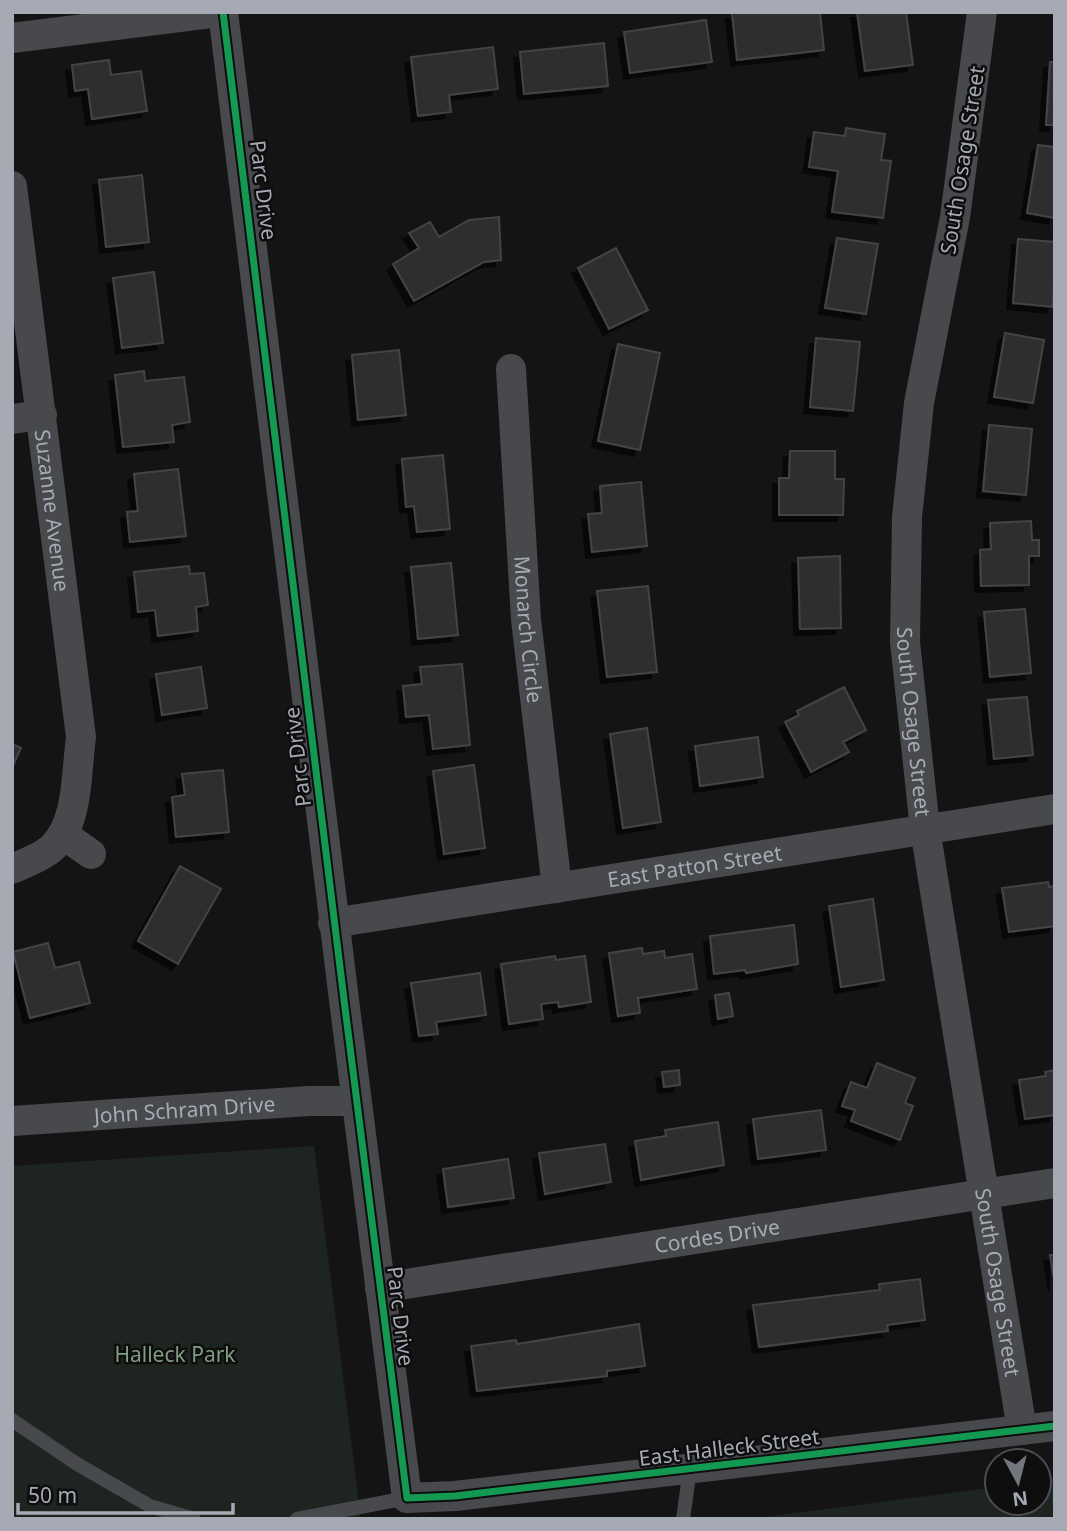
<svg xmlns="http://www.w3.org/2000/svg" width="1067" height="1531" font-family="'Noto Sans',sans-serif">
  <defs>
    <filter id="shadow"><feDropShadow dx="-6" dy="6" stdDeviation="0" flood-color="#0009"/></filter>
  </defs>
  <rect width="100%" height="100%" fill="#141414"/>
  <path fill="#1e241f" d="M314,1146L361,1519H12V1166Z
    M1055,1479V1519H748L997,1487V1503H1039V1482Z"/>
  <path fill="#2e2e2f" stroke="#434447" stroke-width="2" filter="url(#shadow)" d="M820,12L824,50L737,60L732,13Z
    M857,12H906L913,65L865,71Z
    M706,20L712,62L630,73L624,32Z
    M604,43L608,86L524,94L520,52Z
    M493,47L498,89L449,95L451,112L418,116L411,57Z
    M109,60L111,75L141,71L147,111L92,119L88,89L75,91L72,65Z
    M1050,62H1055V125H1046Z
    M846,128L885,134L881,160L891,161L883,218L832,212L838,171L809,167L814,132L845,136Z
    M1038,145L1055,147V218L1027,213Z
    M142,175L149,242L106,247L99,180Z
    M499,217L501,260L484,262L414,301L393,264L419,248L409,233L430,222L439,237L469,220Z
    M837,238L878,244L866,314L825,308Z
    M1018,239L1055,242L1053,307L1013,303Z
    M616,248L648,310L609,329L578,268Z
    M154,272L163,343L122,348L113,278Z
    M1005,333L1044,340L1033,403L994,397Z
    M816,338L860,342L853,411L810,407Z
    M618,344L660,353L640,450L598,441Z
    M399,350L406,415L358,420L352,355Z
    M144,371L145,381L184,377L190,422L172,425L174,442L123,447L115,375Z
    M989,425L1032,429L1026,495L983,491Z
    M790,451H835V479H844L843,515H779V478H789Z
    M443,455L450,529L417,532L414,506L406,507L402,459Z
    M178,469L186,536L130,542L127,512L138,511L134,474Z
    M641,482L647,546L592,552L588,514L602,513L600,486Z
    M1031,521L1032,540H1039V556H1029V585L981,586L980,550L991,549L990,523Z
    M840,556L841,628L800,629L798,558Z
    M451,563L458,635L418,639L411,567Z
    M189,566L190,574L204,573L208,605L196,607L198,631L158,636L155,610L138,612L134,572Z
    M648,586L657,672L607,677L597,591Z
    M1025,609L1031,673L990,677L984,612Z
    M462,664L470,745L433,749L429,715L406,717L403,686L422,684L420,667Z
    M201,667L207,708L162,715L156,674Z
    M844,687L866,730L843,742L849,752L811,772L785,722L799,715L797,711Z
    M1027,697L1033,755L994,759L988,700Z
    M647,728L661,822L623,828L610,734Z
    M758,737L763,777L700,786L695,746Z
    M12,744L21,748L12,768Z
    M474,765L485,848L444,854L433,771Z
    M223,770L229,832L176,837L172,797L185,795L182,774Z
    M180,866L221,889L178,964L138,941Z
    M1048,882L1049,887L1055,886V926L1009,932L1002,888Z
    M873,899L884,980L841,987L829,906Z
    M794,925L798,964L746,973L745,970L714,974L710,936Z
    M48,943L55,968L79,962L90,1003L30,1018L13,952Z
    M642,948L643,954L664,951L665,958L692,954L697,989L638,998L640,1013L618,1016L609,953Z
    M555,956L556,960L585,956L591,1002L559,1007L558,1002L541,1004L543,1019L509,1024L501,964Z
    M480,973L486,1015L436,1022L438,1034L419,1036L411,983Z
    M729,993L733,1016L718,1019L715,995Z
    M877,1063L915,1078L905,1103L913,1106L900,1140L851,1121L855,1110L842,1106L851,1082L867,1088Z
    M679,1070L680,1085L664,1087L662,1072Z
    M1055,1070V1115L1025,1119L1019,1080L1046,1076L1045,1072Z
    M821,1110L826,1150L758,1159L753,1119Z
    M718,1122L724,1165L641,1180L635,1141L666,1136L665,1130Z
    M605,1144L611,1182L545,1194L539,1153Z
    M508,1159L514,1198L448,1207L443,1169Z
    M1050,1255H1055V1285Z
    M920,1279L925,1320L887,1325L888,1331L759,1347L753,1305L880,1290L879,1284Z
    M639,1324L645,1366L607,1371V1376L477,1391L471,1346L516,1340L517,1344Z"/>
  <g fill="none" stroke-linecap="round" stroke-linejoin="round">
    <path stroke="#48494c" stroke-width="14" d="M12,1420L77,1464L150,1506L194,1519
      M297,1519L407,1498
      M683,1519L690,1469"/>
    <g stroke="#48494c" stroke-width="30">
      <path d="M223,12C284,508 343,1003 407,1498L455,1496L1055,1426"/>
      <path id="s1" d="M982,12L955,217L919,403L907,517L905,642L925,829L1022,1430"/>
      <path d="M12,38L219,12"/>
      <path id="s2" d="M12,186L81,737C76,772 79,823 52,848C42,857 25,863 12,869"/>
      <path id="s3" d="M511,369L526,619L557,888"/>
      <path d="M12,419L42,415"/>
      <path d="M64,835L91,854"/>
      <path id="s4" d="M333,923L1055,809"/>
      <path id="s5" d="M12,1121L309,1101H356"/>
      <path id="s6" d="M380,1288L1055,1183"/>
    </g>
    <g stroke="#0e0e0f" stroke-width="11">
      <path id="cycleway" d="M223,12C284,508 343,1003 407,1498L455,1496L1055,1426"/>
    </g>
    <use href="#cycleway" stroke="#139951" stroke-width="7"/>
  </g>
  <g text-anchor="middle" dominant-baseline="central" stroke-width="5" stroke-linejoin="round" paint-order="stroke">
    <g font-size="21" fill="#a6aab4" stroke="#0e0e0f">
      <text transform="translate(962 160) rotate(-81)">South Osage Street</text>
      <text transform="translate(264 190) rotate(83)">Parc Drive</text>
      <text stroke="none"><textPath href="#s2" startOffset="327">Suzanne Avenue</textPath></text>
      <text stroke="none"><textPath href="#s3" startOffset="261">Monarch Circle</textPath></text>
      <text stroke="none"><textPath href="#s1" startOffset="716">South Osage Street</textPath></text>
      <text transform="translate(297 757) rotate(-97)">Parc Drive</text>
      <text stroke="none"><textPath href="#s4" startOffset="366">East Patton Street</textPath></text>
      <text stroke="none"><textPath href="#s5" startOffset="173">John Schram Drive</textPath></text>
      <text stroke="none"><textPath href="#s6" startOffset="341">Cordes Drive</textPath></text>
      <text stroke="none"><textPath href="#s1" startOffset="1283">South Osage Street</textPath></text>
      <text transform="translate(401 1316) rotate(83)">Parc Drive</text>
      <text transform="translate(729 1447) rotate(-7)">East Halleck Street</text>
    </g>
    <g font-size="21" fill="#7f9d81" stroke="#0e0e0f">
      <text x="175" y="1354">Halleck Park</text>
    </g>
  </g>
  <rect width="1067" height="1531" fill="none" stroke="#a6aab4" stroke-width="28"/>
  <g transform="translate(1018 1482) rotate(173)"><circle r="33" fill="#0e0e0f" stroke="#4b4c51" stroke-width="2"/>
  <path d="M0-5L12 26L0 18L-12 26Z" fill="#73767c"/>
  <text y="-10" font-size="19" font-weight="bold" text-anchor="middle" fill="#a6aab4">N</text>
  </g>
  <path d="M18 1503v10h215v-10" fill="none" stroke="#a6aab4" stroke-width="3.5"/>
  <text x="28" y="1503" font-size="21" fill="#a6aab4" stroke="#0e0e0f" stroke-width="5" paint-order="stroke">50 m</text>
</svg>
